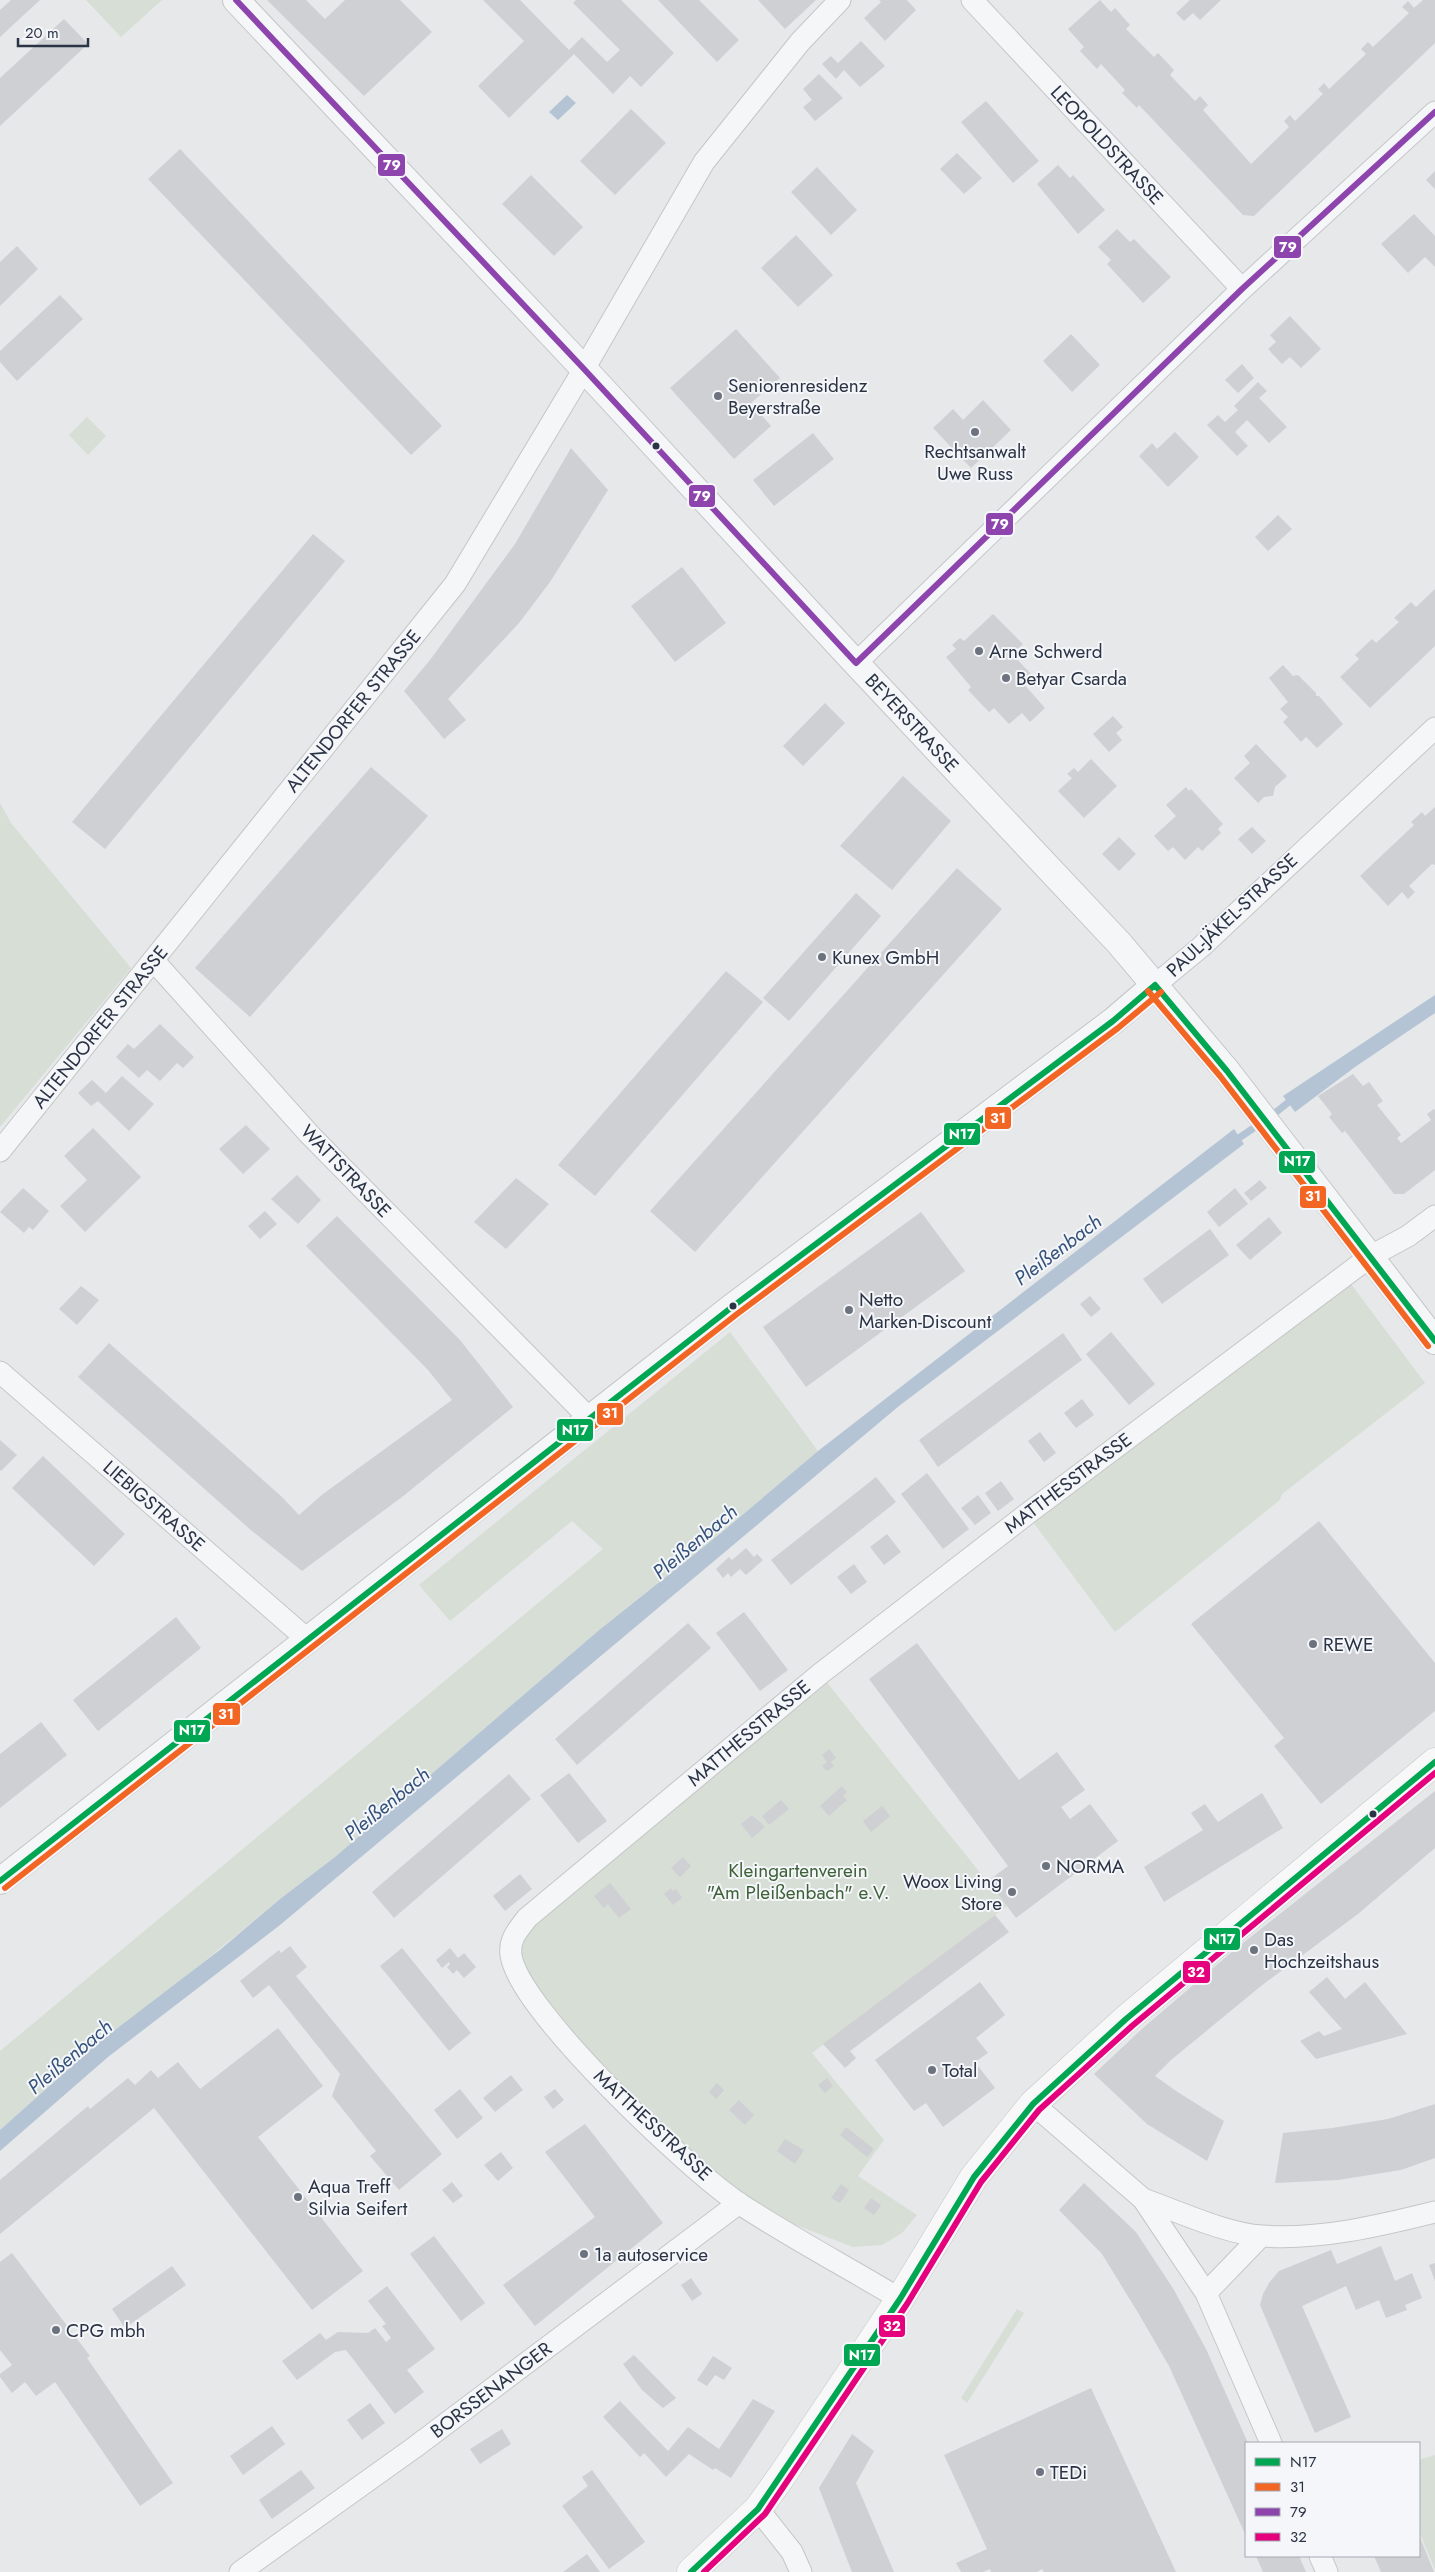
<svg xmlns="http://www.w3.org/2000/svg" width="1435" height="2572" font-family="Jost,sans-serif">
  <rect width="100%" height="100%" fill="#e6e8ea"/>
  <path fill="#d6ded6" d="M86,0H162L121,37Z
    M87,417L106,436L88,455L69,435Z
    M0,803L11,823L131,968L0,1127Z
    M1345,1276L1425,1383L1282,1494L1280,1500L1115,1632L1027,1514Z
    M730,1332L818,1451L721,1533L598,1631L335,1857L280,1899L0,2130V2051L603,1549L572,1521L450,1621L419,1585Z
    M820,1674L1007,1906L812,2053L884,2140L858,2176L917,2215L902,2233L882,2245L853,2247L739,2203L550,2022L512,1937Z
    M1017,2309L1024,2313L967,2403L961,2398Z
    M1435,2455V2570L1419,2531V2460Z"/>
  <path fill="#b4c4d5" d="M567,95L576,103L558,120L549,112Z
    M1435,995V1013L1355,1067L1295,1112L1283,1096Z
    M1234,1129L1244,1144L899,1406L280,1925L108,2057L0,2151V2130L98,2043L221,1949L280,1899L335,1857L598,1631L721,1533L818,1451Z"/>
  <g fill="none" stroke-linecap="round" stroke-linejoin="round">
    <path stroke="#b4c4d5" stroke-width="7" d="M1270,1117L1295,1097
      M1233,1142L1261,1123"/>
  </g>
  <path fill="#ced0d3" d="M11,0H40L0,37V10Z
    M267,0H306L325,19L345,0H400L432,32L364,96Z
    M483,0H520L569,50L582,37L607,62L620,50L573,3L576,0H621L674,53L641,87L630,76L613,94L574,54L509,118L478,86L524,41Z
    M658,0H699L739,40L717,62Z
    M758,0H816L785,29Z
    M879,0H907L916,10L885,41L864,18L881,2Z
    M1100,0L1111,12L1115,8L1130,25L1126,29L1154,57L1158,53L1174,70L1170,75L1195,101L1200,96L1208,105L1203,110L1251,164L1289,127L1284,121L1290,115L1295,121L1323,94L1318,89L1324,83L1329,89L1366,54L1361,49L1368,42L1373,47L1409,13L1402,7L1408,1L1414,8L1423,0H1435V43L1254,216L1243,215L1139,105L1137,108L1122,93L1125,90L1101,64L1097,69L1080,51L1084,47L1068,29Z
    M1190,0H1221L1200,20L1193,13L1184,21L1176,13Z
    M64,19L88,44L0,126V78Z
    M861,41L885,66L860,87L844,70L836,79L822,64L831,56L838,63Z
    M819,74L843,98L815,121L803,107L812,100L803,89Z
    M986,101L1039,161L1013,183L961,122Z
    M631,109L666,143L615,195L580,161Z
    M180,149L442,426L411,455L148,179Z
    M957,153L982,178L964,194L940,169Z
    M1058,165L1070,178L1073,175L1105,210L1078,234L1037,184Z
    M817,167L857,210L831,235L791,192Z
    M1435,171V189L1426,180Z
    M531,175L583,227L554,256L502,204Z
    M1414,214L1435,236V267L1425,257L1408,273L1381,244Z
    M1117,229L1130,242L1134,239L1171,277L1143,303L1107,264L1111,260L1098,247Z
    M796,235L833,275L798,307L761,268Z
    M17,246L38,269L0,306V262Z
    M60,295L83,319L17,381L0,362V351Z
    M1290,316L1321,349L1301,368L1290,357L1282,364L1268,349L1276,342L1270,335Z
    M736,329L780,378L751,403L771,426L734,459L670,388Z
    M1071,334L1100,365L1072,392L1043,361Z
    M1242,364L1254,378L1238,393L1225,380Z
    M1258,382L1267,391L1259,398L1287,427L1269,443L1247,420L1235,432L1248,446L1237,456L1207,425L1218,415L1225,422L1238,410L1234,406Z
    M983,400L1011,430L971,468L933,428L953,409L963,420Z
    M1175,432L1199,457L1168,487L1139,456L1152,443L1157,449Z
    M813,433L834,459L774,506L753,480Z
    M571,448L608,490L550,582L519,623L448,699L466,720L444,739L404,691L430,660L515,544Z
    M1278,515L1292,529L1268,551L1255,537Z
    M313,534L345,561L105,849L72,822Z
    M682,567L726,623L675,662L631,606Z
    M1435,589V646L1370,708L1340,677L1359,659L1355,655L1372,639L1376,643L1399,622L1394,618L1411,602L1416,607Z
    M993,614L1023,644L1012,654L1031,674L1022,682L1045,708L1030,722L1022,713L1009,724L994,708L989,712L968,690L971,687L946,657L956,649L952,645L960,638L964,641Z
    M1283,665L1293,676L1298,675L1316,693V696H1319L1343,724L1317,748L1306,737L1301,742L1283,722L1288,717L1280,709L1288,702L1269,678Z
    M825,703L845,723L803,766L783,746Z
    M1113,716L1123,727L1116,733L1122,740L1109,752L1093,734Z
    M1256,744L1287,776L1275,787L1273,796L1264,797L1258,803L1234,778L1250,763L1244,756Z
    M1091,759L1117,786L1084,818L1058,791L1072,778L1067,774L1074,768L1078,772Z
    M371,767L428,816L250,1017L195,968Z
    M903,776L951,821L892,890L840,846Z
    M1186,787L1189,791L1191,789L1223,824L1218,829L1221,833L1202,851L1198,847L1185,860L1173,847L1168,851L1154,836L1176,816L1166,805Z
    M1435,807V865L1432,864L1409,886L1415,892L1408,899L1402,892L1388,906L1360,876L1414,825L1411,822L1422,812L1425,816Z
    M1252,827L1266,841L1252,854L1238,839Z
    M1119,837L1136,854L1119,871L1102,854Z
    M957,868L1002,909L695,1252L650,1211Z
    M856,893L881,916L789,1021L763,998Z
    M726,971L763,1002L595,1196L558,1165Z
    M160,1024L194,1057L183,1068L177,1063L160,1081L147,1070L139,1078L116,1057L128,1044L134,1049Z
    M1353,1074L1363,1086L1369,1082L1383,1101L1377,1105L1401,1135L1397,1138L1401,1143L1431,1120L1427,1114L1434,1109L1435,1110V1170L1404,1194H1394L1345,1131L1342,1133L1329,1117L1332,1114L1318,1096Z
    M122,1076L154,1104L129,1131L98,1101L91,1106L78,1093L92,1080L106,1093Z
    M246,1125L270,1149L243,1174L219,1149Z
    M93,1128L141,1177L85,1232L60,1206L87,1180L64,1156Z
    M297,1175L321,1200L298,1224L271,1199Z
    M516,1178L549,1204L506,1249L474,1222Z
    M1260,1180L1267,1188L1251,1201L1244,1193Z
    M23,1188L49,1211L33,1230L29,1227L24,1233L0,1212Z
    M1235,1188L1248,1204L1219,1227L1207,1212Z
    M265,1211L277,1224L260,1239L248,1226Z
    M921,1212L965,1271L806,1387L763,1327Z
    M337,1216L460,1340L513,1407L402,1497L302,1571L252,1531L78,1377L109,1343L282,1497L299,1515L323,1494L452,1400L428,1370L306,1246Z
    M1269,1217L1282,1233L1250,1260L1236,1245Z
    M1210,1229L1229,1255L1162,1304L1143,1279Z
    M81,1286L99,1300L77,1325L59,1309Z
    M1090,1296L1101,1309L1091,1317L1080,1304Z
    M1111,1332L1155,1384L1129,1405L1086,1354Z
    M1063,1333L1082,1360L938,1467L919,1440Z
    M1082,1399L1094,1415L1076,1428L1064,1413Z
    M1040,1432L1056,1453L1044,1462L1028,1441Z
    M0,1440L17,1455L1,1471L0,1470Z
    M43,1456L125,1534L94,1566L12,1488Z
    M927,1473L969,1529L943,1549L901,1494Z
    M876,1477L896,1502L791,1585L771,1560Z
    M1001,1481L1014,1499L998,1511L985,1493Z
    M978,1495L991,1513L975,1525L961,1508Z
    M1319,1521L1435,1663V1711L1321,1804L1274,1746L1284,1738L1191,1624Z
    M887,1534L901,1552L884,1565L870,1547Z
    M746,1548L754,1557L757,1554L763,1560L746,1575L740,1569L731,1577L728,1573L723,1578L716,1569L729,1557L732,1560Z
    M854,1564L867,1582L851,1594L837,1577Z
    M744,1612L788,1670L760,1691L716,1633Z
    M176,1617L201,1648L98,1731L73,1700Z
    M688,1623L711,1648L577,1765L555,1739Z
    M917,1643L1019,1780L1057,1752L1085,1790L1061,1807L1070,1819L1090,1804L1118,1841L1016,1918L988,1881L1008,1866L869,1679Z
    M41,1722L67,1755L0,1808V1754Z
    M829,1749L836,1758L831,1762L834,1766L827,1771L822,1766L827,1762L822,1755Z
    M569,1773L607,1821L578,1843L540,1795Z
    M509,1774L531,1799L394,1918L372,1892Z
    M842,1786L847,1792L843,1796L847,1800L829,1816L820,1806Z
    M1435,1791V1848L1358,1914L1261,1986L1171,2060L1155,2076L1176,2091L1224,2121L1207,2161L1147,2124L1094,2074L1143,2028L1233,1951Z
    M1262,1793L1283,1828L1164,1902L1144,1867L1203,1830L1191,1813L1205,1804L1218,1822Z
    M781,1800L789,1809L769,1825L762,1816Z
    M882,1806L890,1816L871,1832L863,1821Z
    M752,1815L765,1827L752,1838L741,1824Z
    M683,1857L691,1866L680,1877L671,1868Z
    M520,1874L532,1889L505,1911L493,1896Z
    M610,1883L631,1909L619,1918L608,1904L604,1908L594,1896Z
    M671,1888L673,1891L676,1889L682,1898L673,1905L664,1894Z
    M995,1915L1009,1932L850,2051L856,2058L845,2068L823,2044Z
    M290,1946L307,1967L296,1976L442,2154L399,2190L370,2156L376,2151L332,2096L340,2074L269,1985L253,1998L240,1981L279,1950L281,1953Z
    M402,1948L471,2033L449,2051L380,1966Z
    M450,1948L458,1958L464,1953L476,1967L464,1978L457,1970L453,1974L447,1967L450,1964L449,1962L442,1968L436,1960Z
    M1327,1977L1345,1999L1365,1982L1407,2034L1316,2059L1300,2041L1319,2031L1324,2036L1342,2029L1309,1992Z
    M980,1982L1005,2015L976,2038L988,2053L975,2062L995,2088L943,2127L926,2103L914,2111L875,2060Z
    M278,2028L323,2086L258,2137L363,2271L312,2310L154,2108L0,2234V2180L88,2106L90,2109L128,2078L135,2085L151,2070L158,2078L178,2062L200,2089Z
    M511,2075L523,2090L495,2112L483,2098Z
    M827,2078L833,2086L825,2093L818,2085Z
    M717,2083L724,2090L716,2099L709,2092Z
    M460,2089L483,2118L457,2139L434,2110Z
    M555,2089L564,2100L553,2109L544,2097Z
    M739,2100L754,2115L745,2125L729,2110Z
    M1435,2104V2158L1401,2170L1338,2180L1275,2183L1283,2133L1332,2128L1388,2119Z
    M585,2124L663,2223L535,2326L503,2285L595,2217L545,2152Z
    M846,2127L874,2149L867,2157L840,2135Z
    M785,2139L804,2150L795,2164L777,2151Z
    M501,2152L513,2168L498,2181L484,2165Z
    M452,2182L463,2196L453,2203L442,2190Z
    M1084,2183L1136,2232L1174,2290L1206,2349L1248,2443H1246V2536L1169,2366L1137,2311L1102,2254L1059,2210Z
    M841,2184L849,2190L840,2203L831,2198Z
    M871,2198L881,2205L874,2215L864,2208Z
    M434,2236L485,2303L461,2321L410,2254Z
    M1381,2246L1395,2281L1412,2273L1422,2298L1405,2305L1407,2310L1386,2318L1379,2300L1356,2310L1346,2286L1302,2306L1351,2417L1315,2433L1260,2305L1263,2294L1269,2283L1279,2271L1331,2250L1337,2264Z
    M12,2253L90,2356L87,2358L173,2483L140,2506L55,2382L36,2396L25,2382L12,2393L0,2377V2374L12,2365L0,2350V2262Z
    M1435,2263V2281L1429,2265Z
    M172,2266L186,2285L125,2328L112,2309Z
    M691,2278L702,2294L692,2301L681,2285Z
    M387,2286L435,2349L407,2370L424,2392L395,2414L346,2350L335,2352L297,2380L282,2361L320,2333L326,2340L338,2332L368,2333L375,2328L386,2342L391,2338L382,2326L386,2324L368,2301Z
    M634,2355L676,2398L663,2408L642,2390L623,2364Z
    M713,2356L732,2368L724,2380L715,2375L707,2386L697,2380Z
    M1091,2388L1176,2572H1044L1042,2569L1037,2572H991L990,2569L983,2572H961L956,2563L987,2549L944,2455Z
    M753,2399L775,2411L731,2478L715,2468L713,2470L689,2454L666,2477L644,2453L640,2457L603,2417L620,2401L668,2451L688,2427L719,2449Z
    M370,2403L385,2423L362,2440L347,2420Z
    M272,2426L285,2444L243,2475L230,2456Z
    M502,2429L511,2444L480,2464L470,2449Z
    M852,2434L874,2451L856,2483L894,2572H852L819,2488Z
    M301,2470L315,2488L272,2519L259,2500Z
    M592,2470L645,2542L609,2569L562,2506L588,2486L582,2477Z
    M1419,2535L1434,2572H1381L1374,2556H1419Z
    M587,2554L600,2572H563Z
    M1256,2556H1299L1306,2572H1263Z"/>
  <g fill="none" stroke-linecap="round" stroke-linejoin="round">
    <g stroke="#c4c6c8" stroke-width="23">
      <path id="minor" d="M972,0L1242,289
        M856,663L1242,289L1435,112
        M153,960L310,1135L589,1418
        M1155,985L1201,947L1435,728
        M0,1151L455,584L584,369L704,162L800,42L840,0
        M0,1372L308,1640
        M1033,2104L1143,2199L1206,2293L1271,2443
        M1143,2199C1177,2211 1227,2234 1262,2236C1320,2240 1379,2226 1435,2212
        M1206,2293L1261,2236
        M900,2299C847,2267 792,2238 740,2204C691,2172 518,2009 511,1955C509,1939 518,1930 527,1918L820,1674L1027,1514L1371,1256L1408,1236L1435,1216
        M758,2509L792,2552L801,2572
        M1320,2556L1327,2572
        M240,2572L415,2447L739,2203"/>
    </g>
    <g stroke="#c4c6c8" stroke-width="28">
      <path id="tertiary" d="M236,0L584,369L852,659L1119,943L1227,1071L1435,1341
        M0,1881L732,1307L1113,1021L1155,985"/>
    </g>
    <g stroke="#c4c6c8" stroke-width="29">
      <path id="secondary" d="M691,2572L758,2509L781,2477L900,2299L974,2177L1033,2104L1126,2019L1435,1762"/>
    </g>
    <use href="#minor" stroke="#f5f6f7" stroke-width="21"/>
    <use href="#tertiary" stroke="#f5f6f7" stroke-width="26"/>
    <use href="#secondary" stroke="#f8f8f8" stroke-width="28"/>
    <g stroke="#f4f6f9" stroke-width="10">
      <path id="bus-1" d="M1155,985L1227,1071L1435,1341
        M0,1881L732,1307L1113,1021L1155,985
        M691,2572L758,2509L900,2299L974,2177L1033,2104L1126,2019L1435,1762"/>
    </g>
    <g stroke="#f4f6f9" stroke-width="10">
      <path id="bus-2" d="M1148,991L1220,1076L1428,1346
        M5,1888L737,1314L1118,1028L1161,992"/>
    </g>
    <g stroke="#f4f6f9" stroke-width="10">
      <path id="bus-3" d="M236,0L584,369L856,663
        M856,663L1242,289L1435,112"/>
    </g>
    <g stroke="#f4f6f9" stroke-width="10">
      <path id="bus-4" d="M704,2572L765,2514L907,2304L981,2182L1039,2110L1132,2026L1435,1773"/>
    </g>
    <use href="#bus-1" stroke="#00a651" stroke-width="6"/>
    <use href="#bus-2" stroke="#f26522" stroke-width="6"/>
    <use href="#bus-3" stroke="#8e44ad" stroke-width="6"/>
    <use href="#bus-4" stroke="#e5007d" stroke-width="6"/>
  </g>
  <g fill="#6c737f" stroke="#f4f6f9" stroke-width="2">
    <circle cx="718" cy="396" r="5"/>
    <circle cx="975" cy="432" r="5"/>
    <circle cx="979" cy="651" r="5"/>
    <circle cx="1006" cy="678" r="5"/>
    <circle cx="822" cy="957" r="5"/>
    <circle cx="849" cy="1310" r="5"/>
    <circle cx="1313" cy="1644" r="5"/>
    <circle cx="1046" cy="1866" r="5"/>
    <circle cx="1012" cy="1892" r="5"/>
    <circle cx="1254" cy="1950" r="5"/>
    <circle cx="932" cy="2070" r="5"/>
    <circle cx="298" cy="2197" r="5"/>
    <circle cx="584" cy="2254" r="5"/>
    <circle cx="56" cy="2330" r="5"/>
    <circle cx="1040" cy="2472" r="5"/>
  </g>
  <g fill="#2b3445" stroke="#f4f6f9" stroke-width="2">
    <circle cx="656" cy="446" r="4.5"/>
    <circle cx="733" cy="1306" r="4.5"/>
    <circle cx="1373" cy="1814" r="4.5"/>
  </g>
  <g text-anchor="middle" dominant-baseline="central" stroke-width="4" stroke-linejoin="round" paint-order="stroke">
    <g font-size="19" fill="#2b3445" stroke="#f4f6f9">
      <text transform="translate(1107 145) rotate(47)">LEOPOLDSTRASSE</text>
      <text transform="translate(353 711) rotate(-51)">ALTENDORFER STRASSE</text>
      <text transform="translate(912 723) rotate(47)">BEYERSTRASSE</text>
      <text transform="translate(1232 915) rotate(-43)">PAUL-JÄKEL-STRASSE</text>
      <text transform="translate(100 1027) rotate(-51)">ALTENDORFER STRASSE</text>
      <text transform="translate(346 1171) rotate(46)">WATTSTRASSE</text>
      <text transform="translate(1068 1483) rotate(-37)">MATTHESSTRASSE</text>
      <text transform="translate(154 1506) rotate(41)">LIEBIGSTRASSE</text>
      <text transform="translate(749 1733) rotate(-40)">MATTHESSTRASSE</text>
      <text transform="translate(653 2125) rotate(43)">MATTHESSTRASSE</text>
      <text transform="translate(491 2390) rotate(-37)">BORSSENANGER</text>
    </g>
    <g font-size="19" fill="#2b3445" stroke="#f4f6f9" text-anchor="start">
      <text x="728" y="385">Seniorenresidenz<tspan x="728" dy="22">Beyerstraße</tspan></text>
      <text x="975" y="451" text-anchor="middle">Rechtsanwalt<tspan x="975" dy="22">Uwe Russ</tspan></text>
      <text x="989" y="651">Arne Schwerd</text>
      <text x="1016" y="678">Betyar Csarda</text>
      <text x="832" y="957">Kunex GmbH</text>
      <text x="859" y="1299">Netto<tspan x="859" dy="22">Marken-Discount</tspan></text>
      <text x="1323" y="1644">REWE</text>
      <text x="1056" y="1866">NORMA</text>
      <text x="1002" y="1881" text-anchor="end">Woox Living<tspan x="1002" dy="22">Store</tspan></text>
      <text x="1264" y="1939">Das<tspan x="1264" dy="22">Hochzeitshaus</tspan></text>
      <text x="942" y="2070">Total</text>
      <text x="308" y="2186">Aqua Treff<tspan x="308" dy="22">Silvia Seifert</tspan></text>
      <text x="594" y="2254">1a autoservice</text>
      <text x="66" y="2330">CPG mbh</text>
      <text x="1050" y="2472">TEDi</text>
    </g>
    <g font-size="19" fill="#3f6138" stroke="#f4f6f9">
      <text x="798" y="1870">Kleingartenverein<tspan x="798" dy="22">"Am Pleißenbach" e.V.</tspan></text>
    </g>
    <g font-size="20" font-style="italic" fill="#34527a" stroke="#f4f6f9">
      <text transform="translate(1058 1250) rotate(-37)">Pleißenbach</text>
      <text transform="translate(695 1542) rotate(-40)">Pleißenbach</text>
      <text transform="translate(387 1804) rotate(-39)">Pleißenbach</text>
      <text transform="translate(70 2057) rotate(-40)">Pleißenbach</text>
    </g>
  </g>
  <g stroke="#f4f6f9" stroke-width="2">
    <rect x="377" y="153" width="29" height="24" rx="5" fill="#8e44ad"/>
    <rect x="1273" y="235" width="29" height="24" rx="5" fill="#8e44ad"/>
    <rect x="688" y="484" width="28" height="24" rx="5" fill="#8e44ad"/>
    <rect x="985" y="512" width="29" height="24" rx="5" fill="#8e44ad"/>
    <rect x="984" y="1106" width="28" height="24" rx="5" fill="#f26522"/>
    <rect x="943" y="1122" width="38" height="24" rx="5" fill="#00a651"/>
    <rect x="1278" y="1150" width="38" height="24" rx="5" fill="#00a651"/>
    <rect x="1299" y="1185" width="28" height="24" rx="5" fill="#f26522"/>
    <rect x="596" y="1402" width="28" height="24" rx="5" fill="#f26522"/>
    <rect x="556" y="1418" width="38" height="24" rx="5" fill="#00a651"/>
    <rect x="212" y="1702" width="29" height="24" rx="5" fill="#f26522"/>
    <rect x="173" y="1719" width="38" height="24" rx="5" fill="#00a651"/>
    <rect x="1203" y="1927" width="38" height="24" rx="5" fill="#00a651"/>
    <rect x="1182" y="1960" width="29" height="24" rx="5" fill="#e5007d"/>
    <rect x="878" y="2314" width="28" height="24" rx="5" fill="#e5007d"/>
    <rect x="843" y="2343" width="38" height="24" rx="5" fill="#00a651"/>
  </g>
  <g font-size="14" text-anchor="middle" font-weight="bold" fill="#fff">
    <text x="392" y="170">79</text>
    <text x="1288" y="252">79</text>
    <text x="702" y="501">79</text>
    <text x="1000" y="529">79</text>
    <text x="998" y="1123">31</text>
    <text x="962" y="1139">N17</text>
    <text x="1297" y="1166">N17</text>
    <text x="1313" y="1201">31</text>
    <text x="610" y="1418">31</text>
    <text x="575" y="1435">N17</text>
    <text x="226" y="1719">31</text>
    <text x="192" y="1735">N17</text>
    <text x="1222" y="1944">N17</text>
    <text x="1196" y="1977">32</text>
    <text x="892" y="2331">32</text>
    <text x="862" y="2360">N17</text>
  </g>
  <rect x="1245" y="2442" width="175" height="115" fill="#f4f6f9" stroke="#a4a8b1"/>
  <rect x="1255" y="2458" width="25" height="8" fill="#00a651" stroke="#a4a8b1"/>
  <text x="1290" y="2467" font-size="15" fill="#2b3445">N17</text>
  <rect x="1255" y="2483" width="25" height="8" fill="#f26522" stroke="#a4a8b1"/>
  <text x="1290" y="2492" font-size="15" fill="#2b3445">31</text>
  <rect x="1255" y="2508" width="25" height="8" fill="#8e44ad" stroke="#a4a8b1"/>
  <text x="1290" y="2517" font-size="15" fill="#2b3445">79</text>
  <rect x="1255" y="2533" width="25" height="8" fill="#e5007d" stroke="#a4a8b1"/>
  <text x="1290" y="2542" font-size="15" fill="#2b3445">32</text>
  <path d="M18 38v8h70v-8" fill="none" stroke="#2b3445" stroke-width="2.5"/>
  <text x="25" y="38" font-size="15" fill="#2b3445" stroke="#f4f6f9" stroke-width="4" paint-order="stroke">20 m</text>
</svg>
